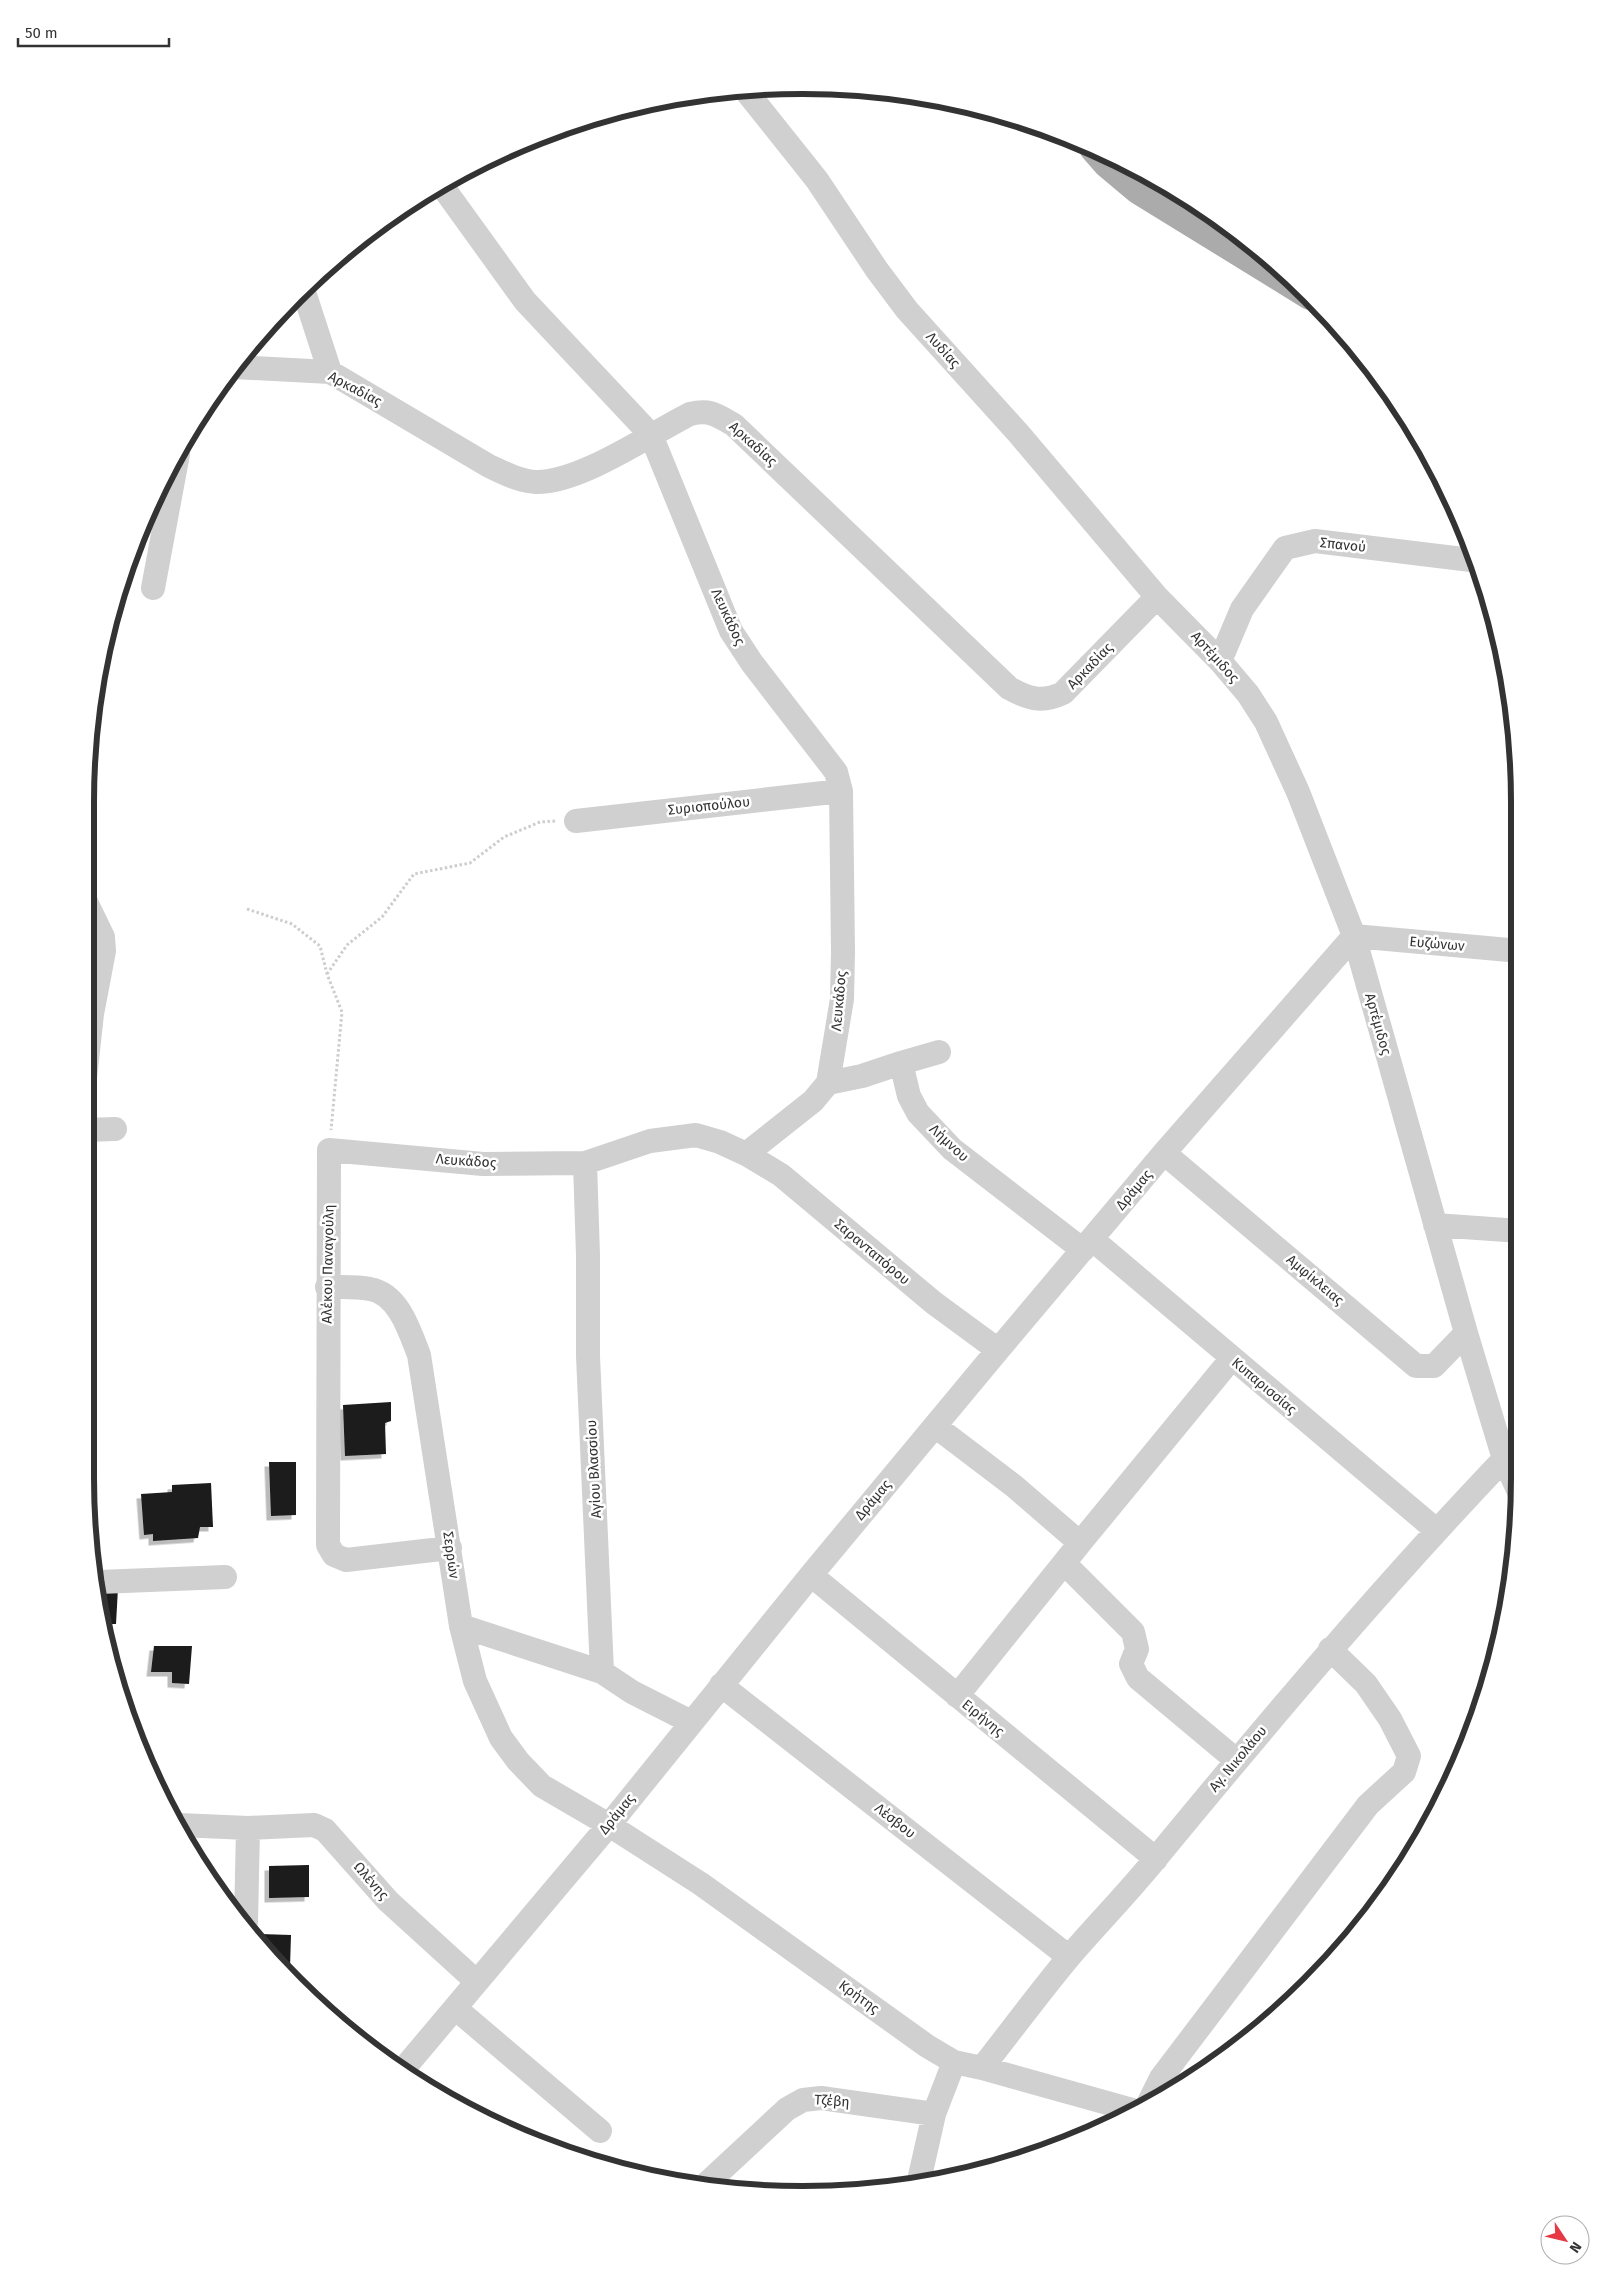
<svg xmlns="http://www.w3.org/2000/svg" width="1605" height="2280" font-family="'Fira Sans',sans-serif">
  <defs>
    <filter id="shadow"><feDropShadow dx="-4.5" dy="4.5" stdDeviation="0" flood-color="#0004"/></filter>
  </defs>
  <rect width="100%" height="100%" fill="#fff"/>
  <path fill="#1a1a1a" filter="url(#shadow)" d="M391,1402V1421L385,1423L386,1454L345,1456L343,1405Z
    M269,1462H296V1515L271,1516Z
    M211,1483L213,1527H200L198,1538L153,1541V1534L144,1535L141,1494L172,1492V1485Z
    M100,1588H118L116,1624H104Z
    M154,1646H192L189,1684L172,1683V1672H151Z
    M125,1710H134L133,1733Z
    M309,1865V1897L269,1898V1866Z
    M260,1934L291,1935L290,1967H286L260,1938Z"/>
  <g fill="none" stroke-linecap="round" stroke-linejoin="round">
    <path stroke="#cdcdcd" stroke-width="3" stroke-dasharray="2.5 2.5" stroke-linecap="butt" d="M247,909L292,924L320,946L327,974L342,1012L331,1130
      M327,974L347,945L382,917L414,874L470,863L504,837L540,822L556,821"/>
    <path stroke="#d0d0d0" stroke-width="24" d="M746,91L817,180L877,270L907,310L1019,434L1157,597L1220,661L1248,694L1266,722L1298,792L1354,936L1466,1333L1504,1459L1519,1492
      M442,186L525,301L651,435L731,631L752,663L836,772L841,791L843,952L842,999L828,1083L813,1101L746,1154L720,1142L696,1135L650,1141L585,1163L483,1164L329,1150L328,1545L334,1555L346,1560L450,1548
      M303,289L330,372
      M233,367L330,372L489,466C504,473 519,481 536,482C580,483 650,434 690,414C710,409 717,415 734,425L1009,688C1029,699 1042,703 1063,693L1157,597
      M153,588L178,454
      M1220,661L1242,609L1285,548L1315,541L1471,560
      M576,821L841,791
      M1354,936L1520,951
      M901,1063L939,1052
      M85,1078L92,1014L104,951L103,937L86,902
      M828,1083L862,1076L901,1063L909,1096L918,1113L952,1149L1083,1250
      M85,1130L115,1129
      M1164,1153L1416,1366H1434L1466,1333
      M746,1154L781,1175L934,1303L998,1350
      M585,1163L588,1255V1356L602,1672
      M1435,1225L1520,1231
      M1093,1240L1436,1530
      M327,1287C341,1287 356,1286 370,1289C399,1294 410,1332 419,1355L461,1626L475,1681L501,1738L518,1761L542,1786L609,1825L701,1884L927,2046L954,2062L982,2068L1136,2111
      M935,1426L1014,1486L1080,1543L1232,1358
      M1080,1543L1064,1563L1133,1632L1137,1649L1131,1664L1138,1678L1236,1760
      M811,1575L1156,1859
      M99,1582L225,1577
      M461,1626L602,1672L632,1692L691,1722
      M721,1685L1069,1957
      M957,1696L1064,1563
      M179,1825L248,1828L314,1825L325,1830L388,1901L477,1982
      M246,1922L248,1828
      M455,2008L600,2131
      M982,2068C1011,2031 1039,1993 1069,1957C1098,1923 1129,1892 1157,1857C1269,1721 1382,1587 1504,1459
      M401,2072L609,1825L811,1575L998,1350L1164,1153L1354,936
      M1148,2104L1161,2078L1368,1805L1404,1772L1409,1756L1390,1719L1366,1684L1330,1649
      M918,2185L934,2114L954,2062
      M703,2187L787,2109L803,2100L821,2098L934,2114"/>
    <path stroke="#ababab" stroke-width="28" d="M1093,148L1107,164L1138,190L1310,296"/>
  </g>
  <g text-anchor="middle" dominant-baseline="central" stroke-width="5" stroke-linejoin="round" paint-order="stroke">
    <g font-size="14" fill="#333" stroke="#fff">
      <text transform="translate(943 350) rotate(48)">Λυδίας</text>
      <text transform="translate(355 389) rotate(28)">Αρκαδίας</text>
      <text transform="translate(753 444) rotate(42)">Αρκαδίας</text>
      <text transform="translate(1343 545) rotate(6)">Σπανού</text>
      <text transform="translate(728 617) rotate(65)">Λευκάδος</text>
      <text transform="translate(1215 657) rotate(48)">Αρτέμιδος</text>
      <text transform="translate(1090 666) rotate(-46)">Αρκαδίας</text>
      <text transform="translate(709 806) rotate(-6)">Συριοπούλου</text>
      <text transform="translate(1437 944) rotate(5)">Ευζώνων</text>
      <text transform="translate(839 1001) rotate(-85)">Λευκάδος</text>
      <text transform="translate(1378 1024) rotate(74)">Αρτέμιδος</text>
      <text transform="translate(949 1143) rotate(43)">Λήμνου</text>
      <text transform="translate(466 1161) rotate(4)">Λευκάδος</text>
      <text transform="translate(1134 1190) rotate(-50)">Δράμας</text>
      <text transform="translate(872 1252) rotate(40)">Σαρανταπόρου</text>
      <text transform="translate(328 1264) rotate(-89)">Αλέκου Παναγούλη</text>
      <text transform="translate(1315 1280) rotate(40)">Αμφίκλειας</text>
      <text transform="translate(1264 1386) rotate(40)">Κυπαρισσίας</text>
      <text transform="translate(594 1469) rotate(-93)">Αγίου Βλασσίου</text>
      <text transform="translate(873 1500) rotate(-50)">Δράμας</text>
      <text transform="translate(451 1555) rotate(82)">Σερρών</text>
      <text transform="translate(983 1718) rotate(39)">Ειρήνης</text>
      <text transform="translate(1238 1759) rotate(-50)">Αγ. Νικολάου</text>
      <text transform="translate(617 1814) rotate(-51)">Δράμας</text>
      <text transform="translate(895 1821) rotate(38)">Λέσβου</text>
      <text transform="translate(371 1881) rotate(49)">Ωλένης</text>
      <text transform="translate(859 1997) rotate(36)">Κρήτης</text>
      <text transform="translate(832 2101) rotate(4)">Τζέβη</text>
    </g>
  </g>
  <path d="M0 0H1605V2280H0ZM802 94H803A708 708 0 0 1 1511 802V1478A708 708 0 0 1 803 2186H802A708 708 0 0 1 94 1478V802A708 708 0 0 1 802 94Z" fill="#fff" fill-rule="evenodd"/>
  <path fill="none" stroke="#333" stroke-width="6" d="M802 94H803A708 708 0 0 1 1511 802V1478A708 708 0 0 1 803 2186H802A708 708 0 0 1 94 1478V802A708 708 0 0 1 802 94Z"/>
  <g transform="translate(1565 2240) rotate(125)"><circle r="24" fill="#ffffff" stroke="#adadad"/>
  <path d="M0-4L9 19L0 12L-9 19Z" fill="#e63946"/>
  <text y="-8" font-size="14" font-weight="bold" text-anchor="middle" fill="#333333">N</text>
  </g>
  <path d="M18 38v8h151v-8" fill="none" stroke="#333333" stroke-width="2.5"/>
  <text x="25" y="38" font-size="15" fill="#333333" stroke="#ffffff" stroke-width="4" paint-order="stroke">50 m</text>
</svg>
